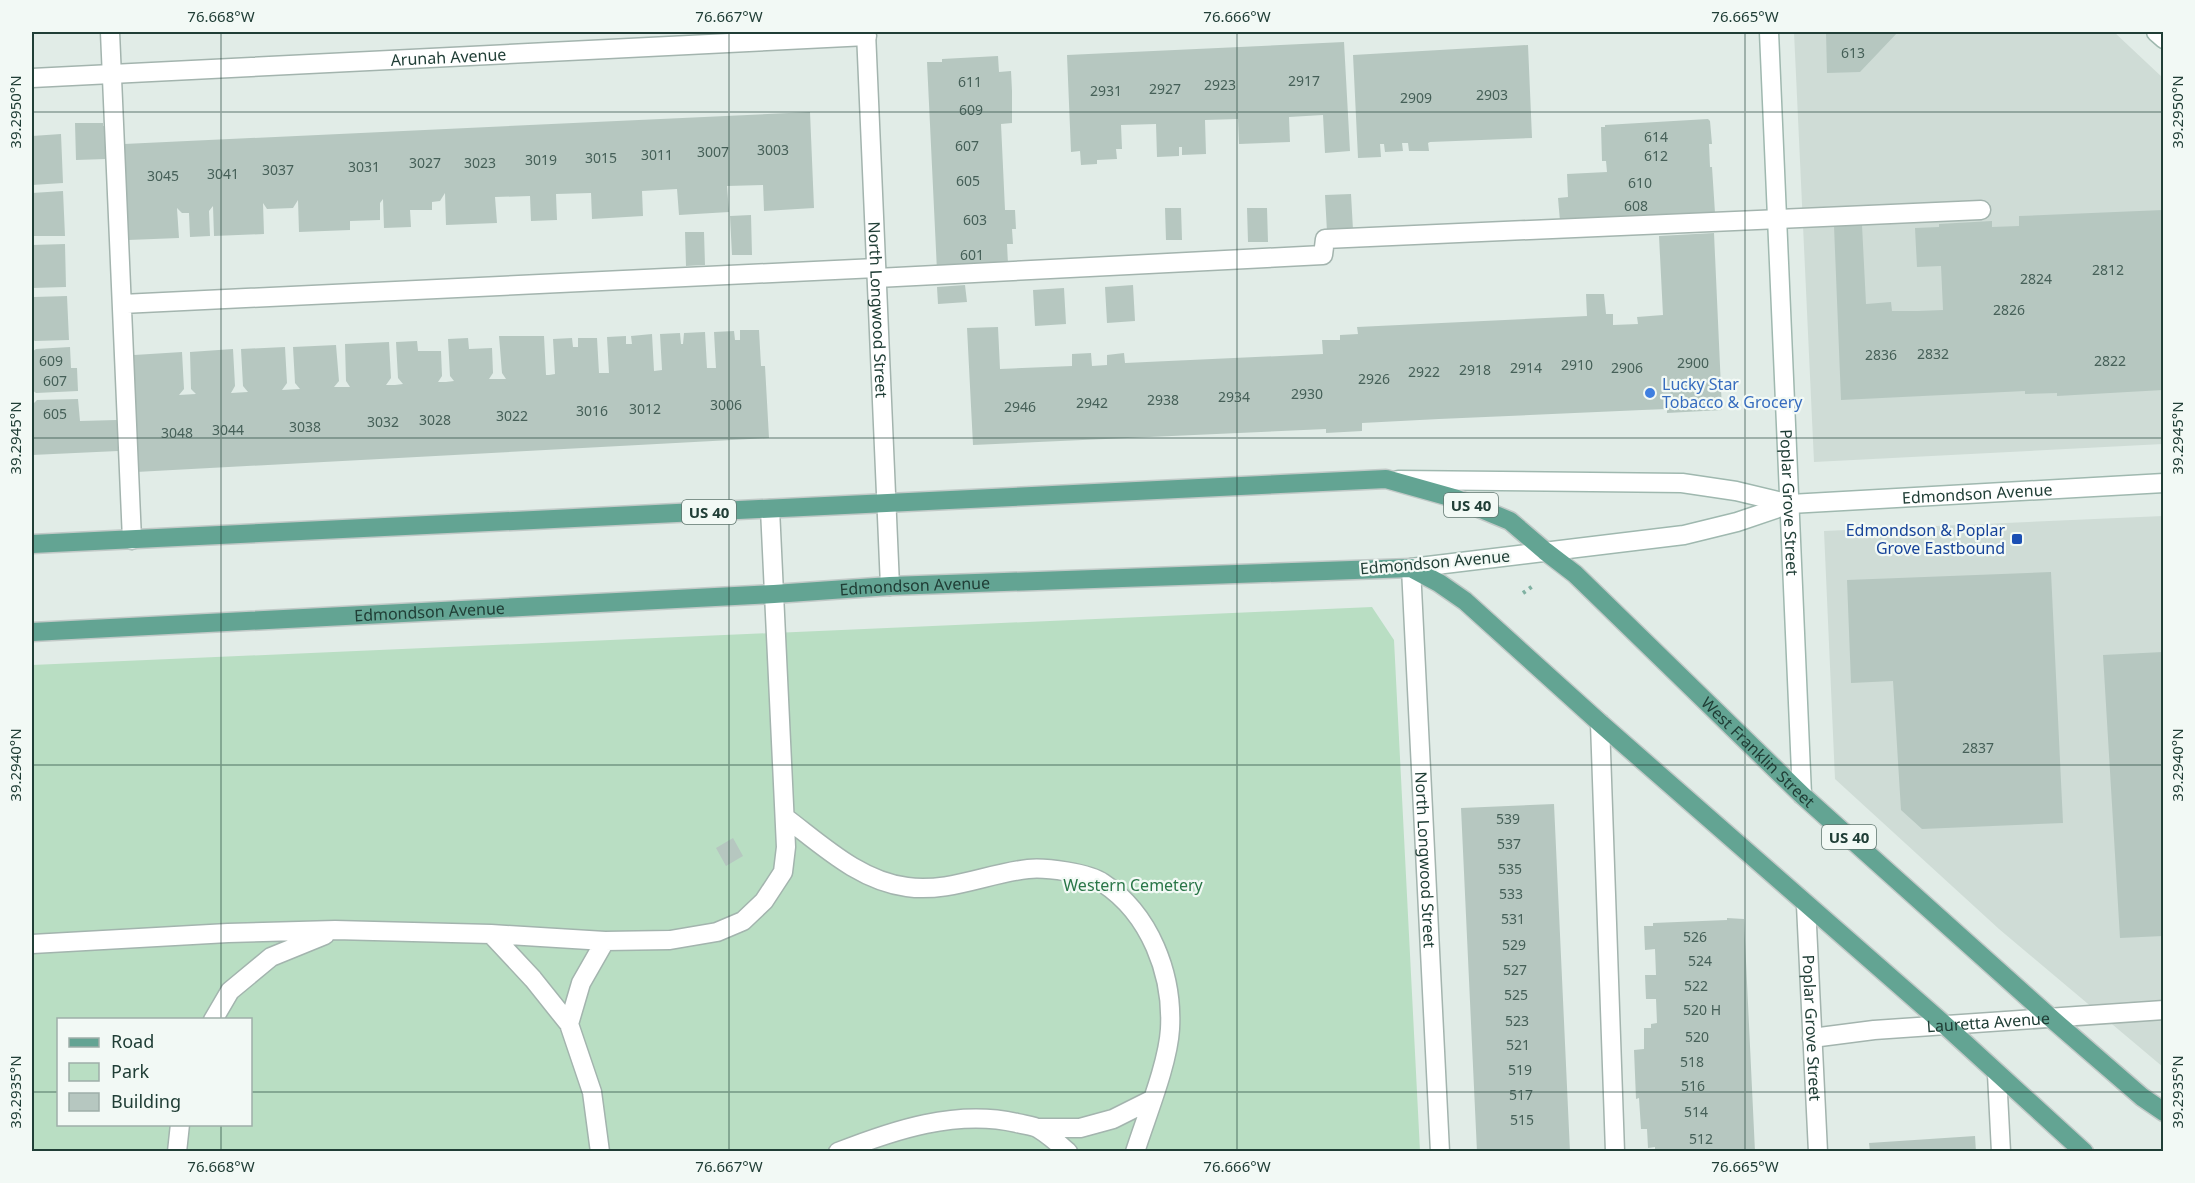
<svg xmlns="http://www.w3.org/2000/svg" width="2195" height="1183" font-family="'Noto Sans',sans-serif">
  <rect width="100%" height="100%" fill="#e1ece7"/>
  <path fill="#cfdcd6" d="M1794,32H2114L2163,78V444L1814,462Z
    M2163,516V1067L1999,929L1835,779L1824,531Z"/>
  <path fill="#b9dec3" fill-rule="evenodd" d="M1372,607L1394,640L1420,1151H32V665ZM58,1020H250V1124H58Z"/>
  <path fill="#b6c7c0" d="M1826,32H1898L1860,72L1827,73Z
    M1344,42L1350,151L1325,153L1323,115L1289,117L1290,142L1239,144L1238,119L1205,120L1206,154L1182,155V147H1179V156L1157,157L1156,124L1121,125L1122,149H1116L1117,159L1097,160V164L1081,165L1080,151L1071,152L1067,55Z
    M1528,45L1532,138L1430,142L1428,143L1429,151H1409L1408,143H1402L1403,151L1385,152L1384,144H1380L1381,157L1358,158L1353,55Z
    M998,56L999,72L1011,71L1012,91V123L1001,124L1005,210H1015L1016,229H1012L1013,244H1007L1008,264L937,271L927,62H942V59Z
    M810,112L814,208L764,211L763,185L727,186L729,212L679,215L677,189L642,191L643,216L592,219L591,193L556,194L557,220L531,221L530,196L495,197L497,223L446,225L445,193L440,201L432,202V210H410L411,227L384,228L383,199L380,203V220L350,221V230L299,232L298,200L293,208L267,209L263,203L264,234L214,236L213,206L209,211L210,236L190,237L189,213H182L177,208L179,238L128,240L124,144Z
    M1708,119L1710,121L1712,144H1709L1710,167H1712L1715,213L1560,221L1558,198L1568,197L1567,174L1607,172L1606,161H1602L1601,127H1605V125Z
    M75,123H103V126H105L106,159L76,160Z
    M61,134L63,183L32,185V136Z
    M63,191L65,236H32V193Z
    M1351,194L1353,230L1327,232L1325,195Z
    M1165,208H1181L1182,240H1166Z
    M1247,208H1267L1268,242H1248Z
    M2163,210V390L2057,396V393L2025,394V391L1841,400L1834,226L1862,225L1866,304L1891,302L1892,311H1918L1943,310L1941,266L1917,267L1915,228L1939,227V224L1992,221V227L2019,226V216Z
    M751,215L752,255H732L730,216Z
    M685,232H704L705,265L686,266Z
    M1714,233L1722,410L1667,413V409L1642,410L1439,419L1362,423V431L1326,433V429L973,445L967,328L998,327L1000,369L1072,366V354L1091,353L1092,366L1107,365V355L1124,353L1125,363L1323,354L1322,340H1340V335L1358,334L1357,327L1587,316L1586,294H1604L1606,314H1613V325L1638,324L1637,317L1663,315L1659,236Z
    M65,244L66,287L32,288V245Z
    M965,285L967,302L938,304L937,287Z
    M1133,285L1135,321L1107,323L1105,287Z
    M1064,288L1066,324L1035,326L1033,290Z
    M67,296L69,340L35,341L32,339V299L34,297Z
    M740,330H759L761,366H765L769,438L136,472L134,355L182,352L184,389L179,395L196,394L191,389L190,352L233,349L235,386L231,393L248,392L243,386L241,349L285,347L287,383L282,390L300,389L295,383L293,347L336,345L339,381L334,387H350L346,381L345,344L389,342L391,378L386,385H395L403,384L398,378L396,342L417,341L418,351H441L442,376L438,382H446L454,381L450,376L448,339L468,338L469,349L492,348L493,373L489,379H506L502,373L499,336H544L546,375H549L555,374L553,339L572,338L573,347H578V338H597L599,373H609L607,337L626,336V344H632L631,336L652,334L654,371L662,370L660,334L680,333L681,344H683L684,333L705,332L707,368H716L714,332L734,331L735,340H740Z
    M70,347L71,368H77L78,391L36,393L32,390V352L36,349Z
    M78,399L80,421L117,420L118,451L32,455V405L37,400Z
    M2051,572L2063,823L1922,829L1901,810L1893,681L1851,683L1847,580Z
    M2163,652V936L2120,938L2103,655Z
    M1554,804L1570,1152H1477L1461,808Z
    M733,838L743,856L726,866L716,848Z
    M1727,918L1744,919L1755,1152H1655V1147L1648,1148L1647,1129H1641L1639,1098L1636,1099L1634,1050L1644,1049V1028H1651V1024L1657,1023L1656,999H1646L1645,975H1656L1655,949L1645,950L1644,926H1653V923L1727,920Z
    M1975,1136L1976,1152H1870L1869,1143Z"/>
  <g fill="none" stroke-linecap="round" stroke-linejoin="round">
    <g stroke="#a3b4ae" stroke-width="21">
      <path id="lane" d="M110,32L132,540
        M877,278L1323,255L1325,239L1981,210
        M122,304L876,268
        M1600,723L1615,1152
        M786,818C823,846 860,881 907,887C948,893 989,873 1028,869C1045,867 1089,873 1103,883C1150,914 1173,974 1170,1029C1168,1064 1146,1117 1135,1152
        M491,934L533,979L569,1024
        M32,944L228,933L335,930L491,934L605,941L670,940L717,932L743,921L764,901L783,872L786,847L770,509
        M213,1020L230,991L271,957L325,935
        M1997,1074L2001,1152
        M1038,1128H1080L1113,1119L1151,1100
        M177,1152L180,1124
        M600,1152L592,1092L569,1024L581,983L605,941
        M838,1152C894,1130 956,1109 1017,1123C1024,1125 1033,1125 1039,1129C1049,1135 1059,1144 1068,1152"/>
    </g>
    <g stroke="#a3b4ae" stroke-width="21">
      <g id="street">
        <path id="s1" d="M866,32L890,586"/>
        <path id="s2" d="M32,78L867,36"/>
        <path id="s3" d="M1411,568L1440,1152"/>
        <path id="s4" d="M1806,905L1818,1152"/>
        <path id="s5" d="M1812,1038L1874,1030L2164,1010"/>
      </g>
    </g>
    <g stroke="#9fb8af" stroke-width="21">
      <g id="secondary">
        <path id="s6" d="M1769,32L1802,795"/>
        <path d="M2156,32L2164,39"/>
        <path d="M1398,480L1682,483L1736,491L1790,504"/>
        <path id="s7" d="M1411,568L1684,535L1737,522L1790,504L2164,483"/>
      </g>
    </g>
    <g stroke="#c1c9c7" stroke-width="21">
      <g id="primary">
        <path id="s8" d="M32,544L1386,479L1457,499L1510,521L1545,551L1575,574L1802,795L2052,1019L2142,1097L2164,1112"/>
        <path id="s9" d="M32,632L774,594L890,586L1411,568L1439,583L1465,601L1600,723L1946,1026L2084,1152"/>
      </g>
    </g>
    <path stroke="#80b1a2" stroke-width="4" stroke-dasharray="3 4.5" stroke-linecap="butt" d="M1523,593L1533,586"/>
    <use href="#lane" stroke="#fff" stroke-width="18"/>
    <use href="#street" stroke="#fff" stroke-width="18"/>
    <use href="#secondary" stroke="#fff" stroke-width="18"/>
    <use href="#primary" stroke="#63a493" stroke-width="18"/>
  </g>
  <path fill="none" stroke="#203e36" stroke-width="1.5" stroke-opacity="0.45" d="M221,32V1020M729,32V1152M1237,32V1152M1745,32V1152M32,112H2164M32,438H2164M32,765H2164M32,1092H58M250,1092H2164M221,1124V1152"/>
  <circle fill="#3f7fe0" stroke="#f2f9f5" stroke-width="2" cx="1650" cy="393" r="6"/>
  <rect fill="#1a4fb4" stroke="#f2f9f5" stroke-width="2" x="2011" y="533" width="12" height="12" rx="3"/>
  <g text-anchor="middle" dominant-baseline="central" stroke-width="4.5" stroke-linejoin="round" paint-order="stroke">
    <g font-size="14" fill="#466058">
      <text x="1853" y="52">613</text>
      <text x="1304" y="80">2917</text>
      <text x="970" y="81">611</text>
      <text x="1220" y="84">2923</text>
      <text x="1165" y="88">2927</text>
      <text x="1106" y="90">2931</text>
      <text x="1492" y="94">2903</text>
      <text x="1416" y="97">2909</text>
      <text x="971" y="109">609</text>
      <text x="1656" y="136">614</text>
      <text x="967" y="145">607</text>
      <text x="773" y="149">3003</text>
      <text x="713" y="151">3007</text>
      <text x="657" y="154">3011</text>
      <text x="1656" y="155">612</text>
      <text x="601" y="157">3015</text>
      <text x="541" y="159">3019</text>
      <text x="425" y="162">3027</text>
      <text x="480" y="162">3023</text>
      <text x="364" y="166">3031</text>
      <text x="278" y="169">3037</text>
      <text x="223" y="173">3041</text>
      <text x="163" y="175">3045</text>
      <text x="968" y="180">605</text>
      <text x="1640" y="182">610</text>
      <text x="1636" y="205">608</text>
      <text x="975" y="219">603</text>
      <text x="972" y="254">601</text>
      <text x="2108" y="269">2812</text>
      <text x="2036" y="278">2824</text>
      <text x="2009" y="309">2826</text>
      <text x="1933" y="353">2832</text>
      <text x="1881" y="354">2836</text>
      <text x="51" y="360">609</text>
      <text x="2110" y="360">2822</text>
      <text x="1693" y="362">2900</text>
      <text x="1577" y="364">2910</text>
      <text x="1526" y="367">2914</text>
      <text x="1627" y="367">2906</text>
      <text x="1475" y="369">2918</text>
      <text x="1424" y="371">2922</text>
      <text x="1374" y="378">2926</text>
      <text x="55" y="380">607</text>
      <text x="1307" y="393">2930</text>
      <text x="1234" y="396">2934</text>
      <text x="1163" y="399">2938</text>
      <text x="1092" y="402">2942</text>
      <text x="726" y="404">3006</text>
      <text x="1020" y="406">2946</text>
      <text x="645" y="408">3012</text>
      <text x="592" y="410">3016</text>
      <text x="55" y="413">605</text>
      <text x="512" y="415">3022</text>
      <text x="435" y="419">3028</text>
      <text x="383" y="421">3032</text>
      <text x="305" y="426">3038</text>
      <text x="228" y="429">3044</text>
      <text x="177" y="432">3048</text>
      <text x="1978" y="747">2837</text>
      <text x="1508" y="818">539</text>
      <text x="1509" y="843">537</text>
      <text x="1510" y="868">535</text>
      <text x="1511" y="893">533</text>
      <text x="1513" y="918">531</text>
      <text x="1695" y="936">526</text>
      <text x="1514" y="944">529</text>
      <text x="1700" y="960">524</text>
      <text x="1515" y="969">527</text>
      <text x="1696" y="985">522</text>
      <text x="1516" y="994">525</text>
      <text x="1702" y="1009">520 H</text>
      <text x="1517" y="1020">523</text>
      <text x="1697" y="1036">520</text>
      <text x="1518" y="1044">521</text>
      <text x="1692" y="1061">518</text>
      <text x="1520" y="1069">519</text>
      <text x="1693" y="1085">516</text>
      <text x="1521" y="1094">517</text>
      <text x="1696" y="1111">514</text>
      <text x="1522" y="1119">515</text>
      <text x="1701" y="1138">512</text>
    </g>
    <g fill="#f2f9f5" stroke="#5f766f" stroke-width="1.5">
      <rect x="1444" y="493" width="54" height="24" rx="4.5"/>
      <rect x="682" y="500" width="54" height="24" rx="4.5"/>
      <rect x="1822" y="825" width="54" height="24" rx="4.5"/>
    </g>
    <g font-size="15" font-weight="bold" fill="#203e36">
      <text x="1471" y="505">US 40</text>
      <text x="709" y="512">US 40</text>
      <text x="1849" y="837">US 40</text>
    </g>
    <g font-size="16" fill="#203e36" stroke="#f2f9f5">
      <text stroke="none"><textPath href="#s2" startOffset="417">Arunah Avenue</textPath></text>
      <text stroke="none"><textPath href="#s1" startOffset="278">North Longwood Street</textPath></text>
      <text stroke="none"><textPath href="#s7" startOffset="573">Edmondson Avenue</textPath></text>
      <text stroke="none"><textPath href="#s6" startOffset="471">Poplar Grove Street</textPath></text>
      <text transform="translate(1435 562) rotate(-5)">Edmondson Avenue</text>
      <text stroke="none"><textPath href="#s9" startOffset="884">Edmondson Avenue</textPath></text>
      <text stroke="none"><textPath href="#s9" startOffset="398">Edmondson Avenue</textPath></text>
      <text stroke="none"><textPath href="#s8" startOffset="1826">West Franklin Street</textPath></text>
      <text stroke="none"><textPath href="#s3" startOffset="292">North Longwood Street</textPath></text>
      <text stroke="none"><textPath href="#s5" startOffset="177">Lauretta Avenue</textPath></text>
      <text stroke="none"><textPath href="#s4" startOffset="123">Poplar Grove Street</textPath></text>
    </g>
    <g font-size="16" fill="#366cbe" stroke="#f2f9f5" text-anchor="start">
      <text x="1662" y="384">Lucky Star<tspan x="1662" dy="18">Tobacco &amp; Grocery</tspan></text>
    </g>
    <g font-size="16" fill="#164399" stroke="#f2f9f5" text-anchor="end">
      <text x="2005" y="530">Edmondson &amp; Poplar<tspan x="2005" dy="18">Grove Eastbound</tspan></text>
    </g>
    <g font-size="16" fill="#297647" stroke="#f2f9f5">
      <text x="1133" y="885">Western Cemetery</text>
    </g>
  </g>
  <rect width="2195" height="1183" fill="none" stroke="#f2f9f5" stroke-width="66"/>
  <rect x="57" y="1018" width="195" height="108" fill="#f2f9f5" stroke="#9eaea9" stroke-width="1.5"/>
  <rect x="69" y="1038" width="30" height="9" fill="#63a493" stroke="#9eaea9" stroke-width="1.5"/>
  <text x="111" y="1048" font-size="18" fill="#203e36">Road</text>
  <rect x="69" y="1063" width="30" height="18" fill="#b9dec3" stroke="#9eaea9" stroke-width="1.5"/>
  <text x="111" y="1078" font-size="18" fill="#203e36">Park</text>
  <rect x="69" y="1093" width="30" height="18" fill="#b6c7c0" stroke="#9eaea9" stroke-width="1.5"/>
  <text x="111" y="1108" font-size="18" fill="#203e36">Building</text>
  <rect x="33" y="33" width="2129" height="1117" fill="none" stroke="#203e36" stroke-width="2"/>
  <g font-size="15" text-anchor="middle" fill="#203e36">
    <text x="221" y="22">76.668°W</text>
    <text x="729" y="22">76.667°W</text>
    <text x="1237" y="22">76.666°W</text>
    <text x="1745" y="22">76.665°W</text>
    <text transform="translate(16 112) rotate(-90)" y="5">39.2950°N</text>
    <text transform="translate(2178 112) rotate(-90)" y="5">39.2950°N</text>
    <text transform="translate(16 438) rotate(-90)" y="5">39.2945°N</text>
    <text transform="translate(2178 438) rotate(-90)" y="5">39.2945°N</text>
    <text transform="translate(16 765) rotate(-90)" y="5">39.2940°N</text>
    <text transform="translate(2178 765) rotate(-90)" y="5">39.2940°N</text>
    <text transform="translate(16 1092) rotate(-90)" y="5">39.2935°N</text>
    <text transform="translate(2178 1092) rotate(-90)" y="5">39.2935°N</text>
    <text x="221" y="1172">76.668°W</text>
    <text x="729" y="1172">76.667°W</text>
    <text x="1237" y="1172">76.666°W</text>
    <text x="1745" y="1172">76.665°W</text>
  </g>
</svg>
